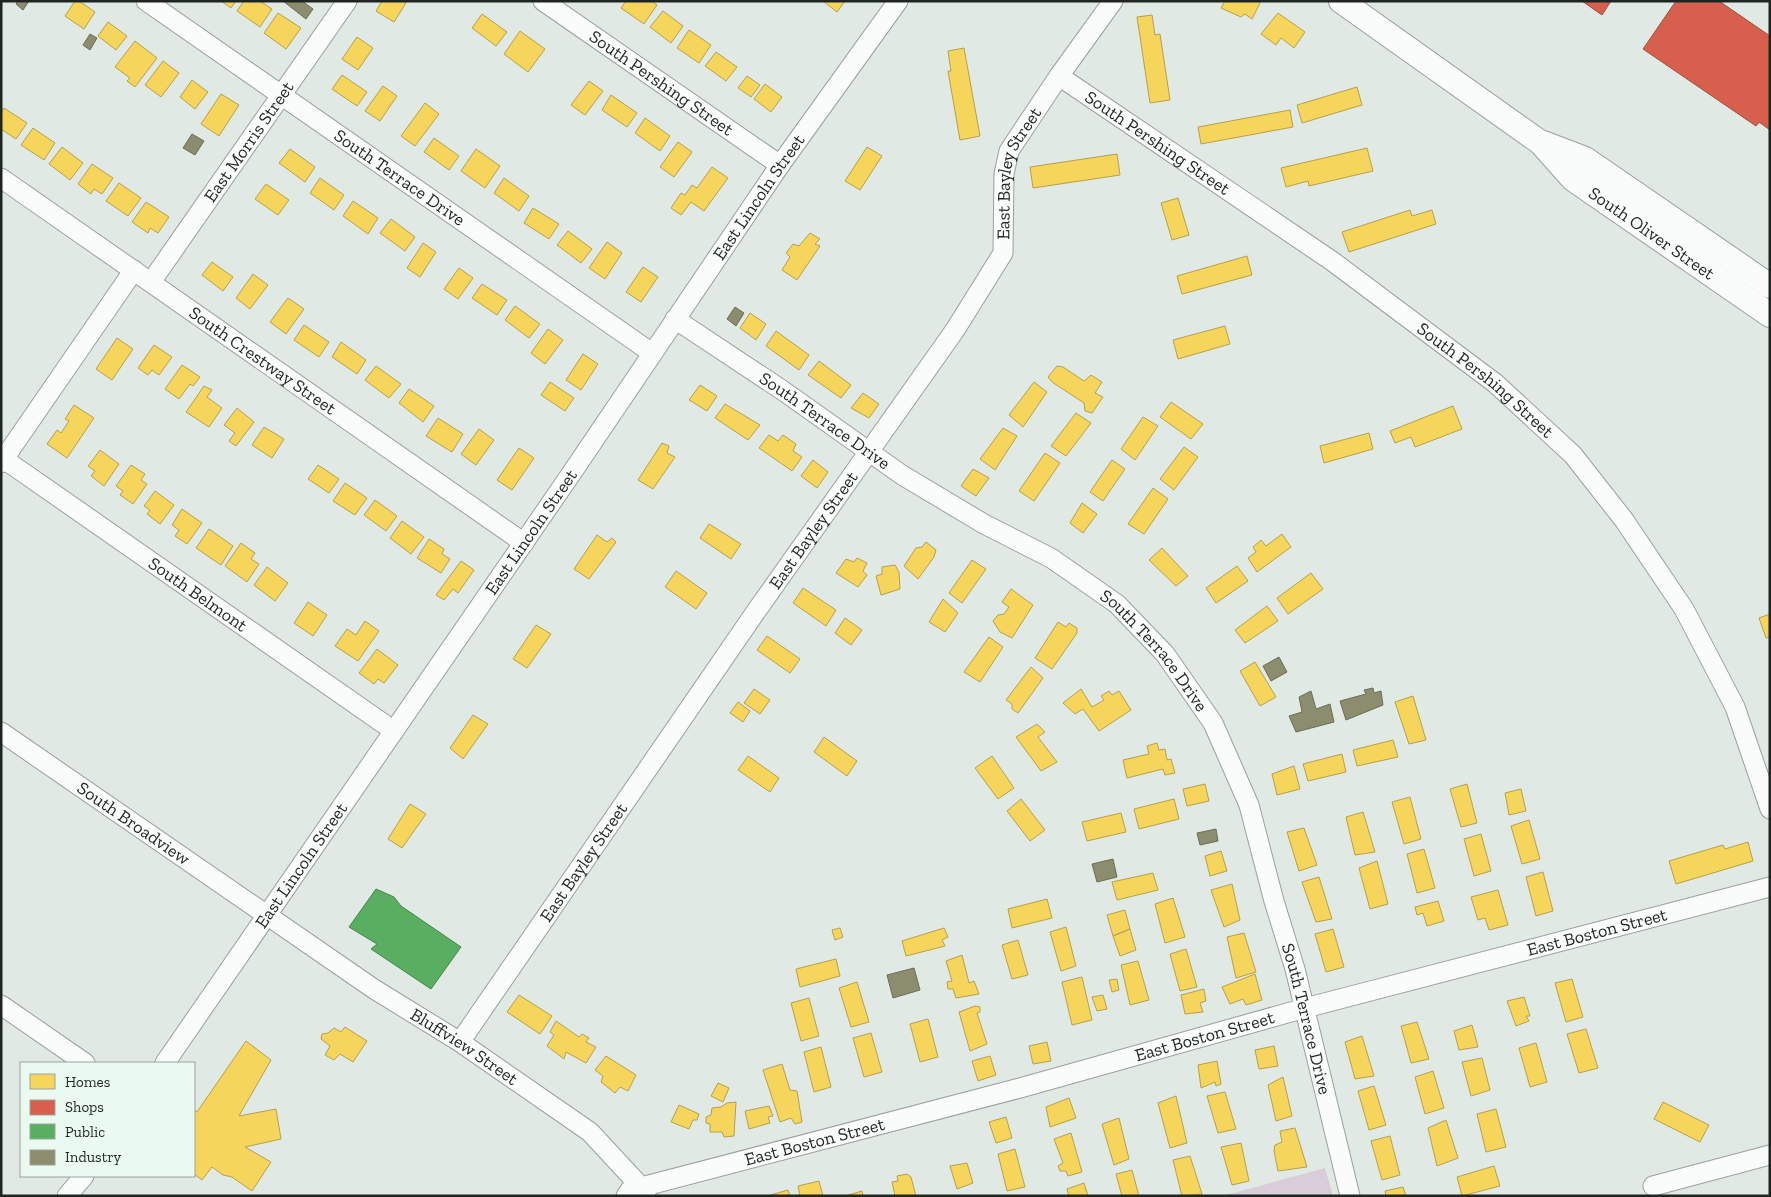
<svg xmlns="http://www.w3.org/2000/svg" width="1771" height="1197" font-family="'Zilla Slab',serif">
  <rect width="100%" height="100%" fill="#e0e9e4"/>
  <path fill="#dacdda" d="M1325,1168L1333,1196H1223Z"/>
  <path fill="#f6d55c" stroke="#b6a04b" d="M75,1H79L95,12L84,29L65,16Z
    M221,1H236L231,8Z
    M244,1H260L272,9L260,27L237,11Z
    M382,1H403L406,3L394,22L376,11Z
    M626,1H651L657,5L644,24L621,8Z
    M823,1H845L837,12Z
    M1225,1H1258L1260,3L1252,19L1245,14L1241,17L1221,8Z
    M663,11L683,26L671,43L650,27Z
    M278,13L301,28L286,49L264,33Z
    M1278,13L1305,32L1294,48L1281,38L1276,45L1261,34Z
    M482,14L507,32L496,46L472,28Z
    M1152,15L1155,35L1160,34L1170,100L1150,103L1137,17Z
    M108,22L127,36L116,50L98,36Z
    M689,30L711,45L699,63L677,48Z
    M520,31L545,49L528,72L504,54Z
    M357,37L373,48L358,70L342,59Z
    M135,41L157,58L135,87L127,81L130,78L115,67Z
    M964,48L980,136L960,140L948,71H951L948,51Z
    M716,52L737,67L726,81L705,66Z
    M163,61L179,73L161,97L145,85Z
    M342,75L367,92L357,106L332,89Z
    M747,76L760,85L751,97L738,88Z
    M192,80L208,92L195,109L180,97Z
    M589,81L603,91L585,115L571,105Z
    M765,84L782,97L771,112L754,99Z
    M383,86L397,96L380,121L365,111Z
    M1357,87L1362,105L1302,123L1297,105Z
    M221,94L239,105L219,136L201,124Z
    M611,95L637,113L627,127L602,110Z
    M425,103L439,114L415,146L401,136Z
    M4,108L27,123L16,139L1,129V113Z
    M1290,110L1293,127L1201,144L1198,127Z
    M645,118L670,136L660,151L635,133Z
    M33,128L55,143L44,160L21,145Z
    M434,138L459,156L449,170L424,152Z
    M678,142L692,152L674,177L660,167Z
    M62,147L83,163L70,180L49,164Z
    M867,147L882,156L860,190L845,181Z
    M1367,148L1373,171L1309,186L1308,181L1286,187L1281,168Z
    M290,149L315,167L305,182L279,163Z
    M476,149L500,166L485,188L461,171Z
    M1117,154L1120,175L1033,188L1030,167Z
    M92,164L113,178L102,194L94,189L91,194L78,184Z
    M712,167L728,178L704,211L691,202L681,215L671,208L681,193L685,195L692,185L697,188Z
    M320,178L344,195L334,210L310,193Z
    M504,178L529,196L519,211L494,193Z
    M119,183L141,198L128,216L106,201Z
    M266,184L289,200L278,215L255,199Z
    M1178,198L1189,235L1172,240L1161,203Z
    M353,201L378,218L368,234L343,216Z
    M146,202L169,217L158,233L150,228L148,233L132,222Z
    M533,208L559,224L549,239L524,223Z
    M1410,210L1412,216L1432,210L1436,224L1349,252L1342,232Z
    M391,219L415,237L405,251L380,233Z
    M568,231L592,249L581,263L557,245Z
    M810,233L820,239L815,244L820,246L797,280L782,270L790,257L786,253L793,244L799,246Z
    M607,242L622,253L605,279L589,268Z
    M423,243L436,252L420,277L407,268Z
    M1247,256L1252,275L1182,294L1177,276Z
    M212,262L233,277L223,291L202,275Z
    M643,267L658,277L641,302L626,292Z
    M459,268L473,278L458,299L444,289Z
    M253,274L268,285L250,309L236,298Z
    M482,284L507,300L497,315L472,298Z
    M288,298L304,309L286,334L270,322Z
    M515,306L540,324L529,338L505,320Z
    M750,313L766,324L756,340L740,328Z
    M304,325L329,342L319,357L294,340Z
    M1225,326L1230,344L1178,359L1173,340Z
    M548,329L563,340L545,364L531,353Z
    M776,331L809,355L799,370L766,346Z
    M117,338L133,349L112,380L96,369Z
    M341,342L366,360L357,374L332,357Z
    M154,345L172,357L159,375L152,370L148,375L138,368Z
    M583,354L598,364L581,390L566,380Z
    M819,361L851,385L841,398L808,375Z
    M182,365L200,377L193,386L190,384L179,399L165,389Z
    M376,366L401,384L389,398L365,380Z
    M1057,366L1063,367L1084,381L1091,375L1102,382L1095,393L1103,397L1092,413L1085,411L1084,403L1052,382L1048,377Z
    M550,382L574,398L565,411L541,395Z
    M1034,382L1047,392L1023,427L1009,415Z
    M700,385L717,396L707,411L689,400Z
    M204,386L212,390L207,397L222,408L209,427L186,412Z
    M409,389L434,406L423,422L399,403Z
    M863,393L879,404L869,418L851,408Z
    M1171,402L1203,424L1191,439L1160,417Z
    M725,404L760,425L748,440L715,418Z
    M74,405L94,418L67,458L47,444L57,430L61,433L69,421L65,419Z
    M1453,406L1462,429L1415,447L1411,437L1395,443L1390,431Z
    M237,408L254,422L236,446L229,441L235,433L224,425Z
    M1076,413L1091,423L1066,456L1051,446Z
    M1143,417L1158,426L1135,460L1121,449Z
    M438,418L463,434L452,452L426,436Z
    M264,427L284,439L272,458L252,445Z
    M1003,428L1017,436L995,470L980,459Z
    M479,429L494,440L476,465L461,454Z
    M1369,433L1373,449L1324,463L1320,446Z
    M769,435L778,441L783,435L796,444L793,451L802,457L792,471L759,448Z
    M662,443L669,446L667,453L675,457L653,489L638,480Z
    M1184,447L1198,457L1174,490L1160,479Z
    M519,448L534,458L512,490L497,480Z
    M100,450L119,464L104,486L91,476L95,471L88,466Z
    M1045,453L1060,463L1034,501L1019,491Z
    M813,460L828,472L817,488L801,476Z
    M1112,460L1125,469L1103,501L1090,492Z
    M131,465L145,474L141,480L147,484L133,504L120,495L123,491L116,486Z
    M318,465L339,479L329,493L308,479Z
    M973,469L989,478L976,496L961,486Z
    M345,483L367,498L355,515L333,501Z
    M1153,488L1168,499L1144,534L1128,524Z
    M155,491L174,505L160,524L147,514L150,510L144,506Z
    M375,500L397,516L386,531L364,515Z
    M1082,503L1097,514L1083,533L1070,523Z
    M182,509L202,523L187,544L175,536L179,530L172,525Z
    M402,521L424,537L411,554L390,538Z
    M709,524L741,544L731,559L700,538Z
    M209,529L233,546L221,565L196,548Z
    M1282,534L1291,547L1257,572L1248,558L1256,552L1253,547L1261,540L1266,546Z
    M597,535L607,542L612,538L616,542L589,579L574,569Z
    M429,539L444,549L442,554L450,559L441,573L417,558Z
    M926,542L936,550L934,557L918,579L904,566L916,548L922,547Z
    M241,543L255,553L251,559L259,564L247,582L225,566Z
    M1162,548L1188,576L1176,586L1149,560Z
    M857,558L867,563L863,571L867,575L858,587L836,573L846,559L854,562Z
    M972,560L986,569L962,603L949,593Z
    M461,561L474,570L458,593L453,589L444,600L436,595Z
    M895,565L899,572L900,589L881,595L876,576L882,574V567Z
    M1237,566L1248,581L1216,603L1206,588Z
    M267,567L288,583L275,601L254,585Z
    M676,571L707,593L696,609L665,587Z
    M1311,573L1323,589L1288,614L1277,598Z
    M803,588L836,610L826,626L793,603Z
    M1011,589L1033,605L1012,638L1000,632L993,621L998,615L1004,614L1009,607L1002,602Z
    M943,599L958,613L945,632L929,622Z
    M308,602L327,615L313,636L294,623Z
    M1267,606L1278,621L1245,643L1235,630Z
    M1770,614V637L1766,638L1759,618Z
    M845,618L862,630L851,645L835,633Z
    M365,621L379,631L358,661L335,646L347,629L356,635Z
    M1058,622L1066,627L1069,623L1077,628V633L1052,669L1035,658Z
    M536,625L551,634L527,668L513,659Z
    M767,636L800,659L790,673L757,650Z
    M989,637L1003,647L980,682L964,672Z
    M377,649L398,665L384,683L378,679L374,684L359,673Z
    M1255,662L1276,697L1260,706L1240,671Z
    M1031,667L1043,678L1018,713L1012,709V704L1006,700Z
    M754,689L770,700L760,714L744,703Z
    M1081,689L1092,707L1104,700L1101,696L1109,691L1112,695L1119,691L1131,710L1099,731L1083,709L1075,714L1063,703Z
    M1413,696L1426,740L1409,744L1395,702Z
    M738,702L750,711L743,722L730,713Z
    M473,715L488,724L463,759L450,748Z
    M1037,724L1045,732L1038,737L1057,762L1041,771L1016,737Z
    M824,737L857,761L847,776L814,752Z
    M1393,740L1398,757L1357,766L1353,750Z
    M1157,743L1159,750L1165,749L1167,760L1171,759L1175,773L1165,775L1163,769L1127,778L1123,760L1149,754L1147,746Z
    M1342,754L1346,772L1308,781L1303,764Z
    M748,756L779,778L770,792L738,770Z
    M992,756L1014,788L998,799L975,768Z
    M1294,766L1300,789L1277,795L1272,774Z
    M1205,784L1209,801L1187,806L1183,789Z
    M1467,784L1477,823L1461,827L1450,789Z
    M1521,789L1526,811L1509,815L1505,793Z
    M1410,797L1421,839L1404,844L1392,802Z
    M1021,799L1045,830L1030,841L1007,811Z
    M1174,799L1179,819L1139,829L1134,809Z
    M410,804L426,814L402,848L388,839Z
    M1363,812L1375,852L1355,855L1346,817Z
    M1121,813L1126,832L1087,841L1082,822Z
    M1529,820L1540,859L1522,864L1511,826Z
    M1304,828L1317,865L1299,871L1287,832Z
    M1481,834L1491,871L1474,876L1464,839Z
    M1748,842L1753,861L1676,884L1669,861L1723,845L1725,849Z
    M1424,849L1435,888L1417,893L1407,854Z
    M1221,851L1227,871L1210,876L1205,856Z
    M1377,861L1388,904L1370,909L1359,868Z
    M1543,872L1553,911L1536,916L1526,877Z
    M1153,873L1158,890L1117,900L1112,882Z
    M1319,877L1332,919L1316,922L1302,882Z
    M1232,884L1240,920L1224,927L1211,890Z
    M1498,890L1508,925L1489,930L1485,918L1478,920L1471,897Z
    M1173,898L1185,937L1165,943L1155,904Z
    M1047,899L1052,918L1012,928L1008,909Z
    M1438,901L1444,921L1427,926L1423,913L1417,915L1415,907Z
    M1125,910L1130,929L1113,936L1107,915Z
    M1066,927L1076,966L1061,971L1050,932Z
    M840,928L843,937L835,940L832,930Z
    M944,928L948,937L942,940L945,946L906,956L902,941Z
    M1130,929L1136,950L1120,956L1113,936Z
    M1333,929L1344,967L1326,972L1315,934Z
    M1244,933L1256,972L1236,978L1227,937Z
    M1018,940L1028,975L1012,979L1002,945Z
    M1186,949L1197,987L1180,991L1170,954Z
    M962,955L969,983L974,981L979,994L956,998L953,989H948L947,982L952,981L946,961Z
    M836,959L840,976L800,987L796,969Z
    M1138,961L1149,1000L1130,1005L1121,965Z
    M1255,974L1262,1000L1246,1005L1243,999L1230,1004L1222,987Z
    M1082,977L1092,1020L1072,1025L1062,982Z
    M1117,979L1119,990L1112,992L1109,980Z
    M1572,979L1583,1017L1566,1022L1555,983Z
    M857,982L869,1022L851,1027L839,988Z
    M1204,989L1206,1001L1200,1003L1203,1012L1185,1014L1181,995Z
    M519,995L552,1016L540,1034L507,1012Z
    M1103,995L1107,1009L1097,1011L1092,997Z
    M1524,997L1530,1016H1526L1529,1021L1516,1026L1507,1001Z
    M809,998L819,1036L801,1041L791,1003Z
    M975,1006L980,1007V1012L977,1013L987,1044L970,1051L959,1012Z
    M928,1019L938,1057L920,1062L910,1024Z
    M556,1021L579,1037L582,1034L589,1038L586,1042L596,1047L586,1063L566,1052L564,1059L547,1046L554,1035L550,1032Z
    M1417,1022L1429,1059L1411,1063L1401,1026Z
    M1472,1025L1478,1047L1459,1050L1454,1031Z
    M345,1027L367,1041L353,1062L340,1054L334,1060L325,1055L330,1046L321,1039L322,1034L328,1033L334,1028L341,1032Z
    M1586,1029L1598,1068L1579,1073L1567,1034Z
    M871,1033L882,1072L864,1077L853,1038Z
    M1362,1036L1374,1076L1355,1079L1345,1042Z
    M246,1041L271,1060L239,1116L276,1109L281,1139L245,1147L271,1162L252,1191L232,1177L223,1175L212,1167L202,1180L194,1174V1110L197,1112Z
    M1047,1042L1051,1061L1033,1064L1029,1046Z
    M1536,1043L1547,1082L1530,1087L1519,1048Z
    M1274,1046L1278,1066L1259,1069L1255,1050Z
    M821,1047L831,1087L814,1092L804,1052Z
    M606,1056L636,1075L628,1091L620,1087L615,1093L601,1082L603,1076L595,1070Z
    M990,1056L996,1075L978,1081L972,1061Z
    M1482,1058L1490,1090L1471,1096L1462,1062Z
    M1217,1061L1221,1084L1216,1086L1215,1082L1201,1088L1198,1065Z
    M782,1064L790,1090L797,1091L802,1122L795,1124L791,1118L780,1122L763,1070Z
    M1433,1071L1444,1108L1425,1114L1415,1077Z
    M1283,1077L1292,1116L1276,1121L1268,1085Z
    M718,1083L729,1088L723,1102L711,1096Z
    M1374,1086L1386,1125L1369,1130L1358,1091Z
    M1225,1092L1236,1129L1218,1133L1207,1096Z
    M1176,1096L1187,1143L1170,1148L1158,1103Z
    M1069,1098L1076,1118L1050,1127L1046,1107Z
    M736,1102L734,1136L724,1137L722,1132H710V1124L706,1123V1117L711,1115L712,1108L721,1107L727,1103Z
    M1663,1102L1709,1125L1700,1142L1654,1119Z
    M679,1105L699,1114L697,1120H693L689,1129L671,1122Z
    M769,1106L773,1116L768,1117L770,1123L749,1129L745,1111Z
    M1496,1109L1506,1147L1486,1152L1477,1114Z
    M1006,1117L1012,1138L996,1143L989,1122Z
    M1119,1118L1129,1159L1114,1165L1102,1124Z
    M1446,1120L1458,1158L1437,1166L1428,1128Z
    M1295,1128L1307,1167L1278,1171L1274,1151L1275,1145L1282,1142L1280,1131Z
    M1071,1133L1082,1172L1068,1176L1066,1171H1060L1058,1166L1063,1163L1054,1139Z
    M1390,1136L1400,1175L1382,1180L1371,1141Z
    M1241,1143L1249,1181L1232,1185L1221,1147Z
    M1015,1149L1025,1187L1007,1191L998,1154Z
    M1190,1156L1202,1194L1182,1196L1173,1160Z
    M967,1163L973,1183L957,1189L950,1166Z
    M1494,1166L1500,1186L1462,1196L1457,1177Z
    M1132,1170L1139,1196H1122L1116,1174Z
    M907,1174L911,1177L916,1196H895L892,1182L898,1181L897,1176Z
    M819,1181L823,1196H800L798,1186Z
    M1084,1183L1088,1196H1069L1067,1189Z
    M1403,1187L1406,1196H1386L1385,1191Z
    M788,1190L790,1196H767Z
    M862,1191L863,1196H845Z"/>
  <path fill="#d6604d" stroke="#9f4f40" d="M1582,1H1611L1602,15Z
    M1676,1H1719L1770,36V130L1759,122L1756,126L1643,49Z"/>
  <path fill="#5aae61" stroke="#48854e" d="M376,889L394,897L401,906L461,947L431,989L371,949L377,944L349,927Z"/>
  <path fill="#8c8c6e" stroke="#6b6d57" d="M18,1H29L23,10L16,4Z
    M283,1H302L313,9L306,19Z
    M90,34L97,38L90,50L83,45Z
    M192,134L204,141L195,155L183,148Z
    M735,307L744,313L736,326L727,319Z
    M1279,657L1287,672L1271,681L1263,666Z
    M1373,688L1374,693L1381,691L1383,705L1346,720L1340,701L1366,694L1364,690Z
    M1311,691L1316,709L1330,704L1334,722L1296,732L1289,716L1302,712L1299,697Z
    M1216,829L1218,841L1200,845L1197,833Z
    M1113,859L1117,877L1097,882L1092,864Z
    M914,968L920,990L893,998L887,975Z"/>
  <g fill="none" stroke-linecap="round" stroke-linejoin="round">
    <g stroke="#9aa09c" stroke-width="21">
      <g id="minor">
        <path id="s1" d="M146,1L652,353"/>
        <path id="s2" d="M543,1L780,165"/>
        <path id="s3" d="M1059,76L1332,261L1495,383L1573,455L1624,520L1684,609L1735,707L1770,809"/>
        <path id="s4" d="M1,178L524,543"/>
        <path id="s5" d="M151,282L347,1"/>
        <path id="s6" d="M675,319L782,390L902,475L984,524L1051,558L1117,604L1165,654L1213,723L1249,805L1274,901L1295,969L1350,1196"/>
        <path id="s7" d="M1,457L394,731"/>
        <path d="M1,463L134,270"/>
        <path id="s8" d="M1,732L374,989L460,1042L590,1132L641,1187L646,1194"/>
        <path d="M1,1005L85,1063"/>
        <path id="s9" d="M460,1042L757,610L955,330L1003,253L1004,174L1009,151L1059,76L1113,1"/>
        <path id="s10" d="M165,1063L571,474L780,165L898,1"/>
        <path d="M1653,1186L1770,1155"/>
        <path d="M67,1196L84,1176"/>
        <path id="s11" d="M626,1196L630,1190L1020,1088L1305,1008L1770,887"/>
      </g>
    </g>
    <g stroke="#9aa09c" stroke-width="26">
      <g id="major">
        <path id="s12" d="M1341,1L1541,143L1573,179L1770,315"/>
        <path d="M1543,143L1585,159L1770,286"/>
      </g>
    </g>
    <use href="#minor" stroke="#fafcfb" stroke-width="19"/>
    <use href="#major" stroke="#fafcfb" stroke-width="24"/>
  </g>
  <g text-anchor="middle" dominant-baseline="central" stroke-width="5" stroke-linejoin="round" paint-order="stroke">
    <g font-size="18" fill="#1f2622" stroke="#eafaf0">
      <text stroke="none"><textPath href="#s2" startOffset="144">South Pershing Street</textPath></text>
      <text stroke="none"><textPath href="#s5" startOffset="171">East Morris Street</textPath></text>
      <text stroke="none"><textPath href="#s3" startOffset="119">South Pershing Street</textPath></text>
      <text stroke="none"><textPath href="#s9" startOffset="1041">East Bayley Street</textPath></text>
      <text stroke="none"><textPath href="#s1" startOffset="309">South Terrace Drive</textPath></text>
      <text stroke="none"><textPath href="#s10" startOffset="1050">East Lincoln Street</textPath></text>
      <text stroke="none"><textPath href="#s12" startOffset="389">South Oliver Street</textPath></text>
      <text stroke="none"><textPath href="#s4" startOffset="319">South Crestway Street</textPath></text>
      <text stroke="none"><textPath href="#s3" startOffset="524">South Pershing Street</textPath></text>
      <text stroke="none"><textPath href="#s6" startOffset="181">South Terrace Drive</textPath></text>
      <text stroke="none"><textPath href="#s9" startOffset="622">East Bayley Street</textPath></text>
      <text stroke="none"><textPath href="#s10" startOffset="645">East Lincoln Street</textPath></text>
      <text stroke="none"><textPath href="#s7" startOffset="240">South Belmont</textPath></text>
      <text stroke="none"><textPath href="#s6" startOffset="586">South Terrace Drive</textPath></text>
      <text stroke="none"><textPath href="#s8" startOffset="161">South Broadview</textPath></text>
      <text stroke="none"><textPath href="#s9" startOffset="218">East Bayley Street</textPath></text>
      <text stroke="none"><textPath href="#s10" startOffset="240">East Lincoln Street</textPath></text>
      <text stroke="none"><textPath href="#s11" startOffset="1008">East Boston Street</textPath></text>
      <text stroke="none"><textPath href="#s6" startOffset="991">South Terrace Drive</textPath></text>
      <text stroke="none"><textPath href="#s11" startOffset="602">East Boston Street</textPath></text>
      <text stroke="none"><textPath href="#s8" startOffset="560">Bluffview Street</textPath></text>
      <text stroke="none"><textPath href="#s11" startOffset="198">East Boston Street</textPath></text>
    </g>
  </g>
  <rect width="1771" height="1197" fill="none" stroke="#1f2622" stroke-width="5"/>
  <rect x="20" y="1062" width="175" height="115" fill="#eafaf0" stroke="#99a59e"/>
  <rect x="30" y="1074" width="25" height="15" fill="#f6d55c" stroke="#99a59e"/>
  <text x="65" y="1087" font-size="15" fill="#1f2622">Homes</text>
  <rect x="30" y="1100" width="25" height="15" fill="#d6604d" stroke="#99a59e"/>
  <text x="65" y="1112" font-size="15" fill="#1f2622">Shops</text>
  <rect x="30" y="1124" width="25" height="15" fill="#5aae61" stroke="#99a59e"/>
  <text x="65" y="1137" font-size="15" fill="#1f2622">Public</text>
  <rect x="30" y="1150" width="25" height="15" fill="#8c8c6e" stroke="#99a59e"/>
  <text x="65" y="1162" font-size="15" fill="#1f2622">Industry</text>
</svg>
